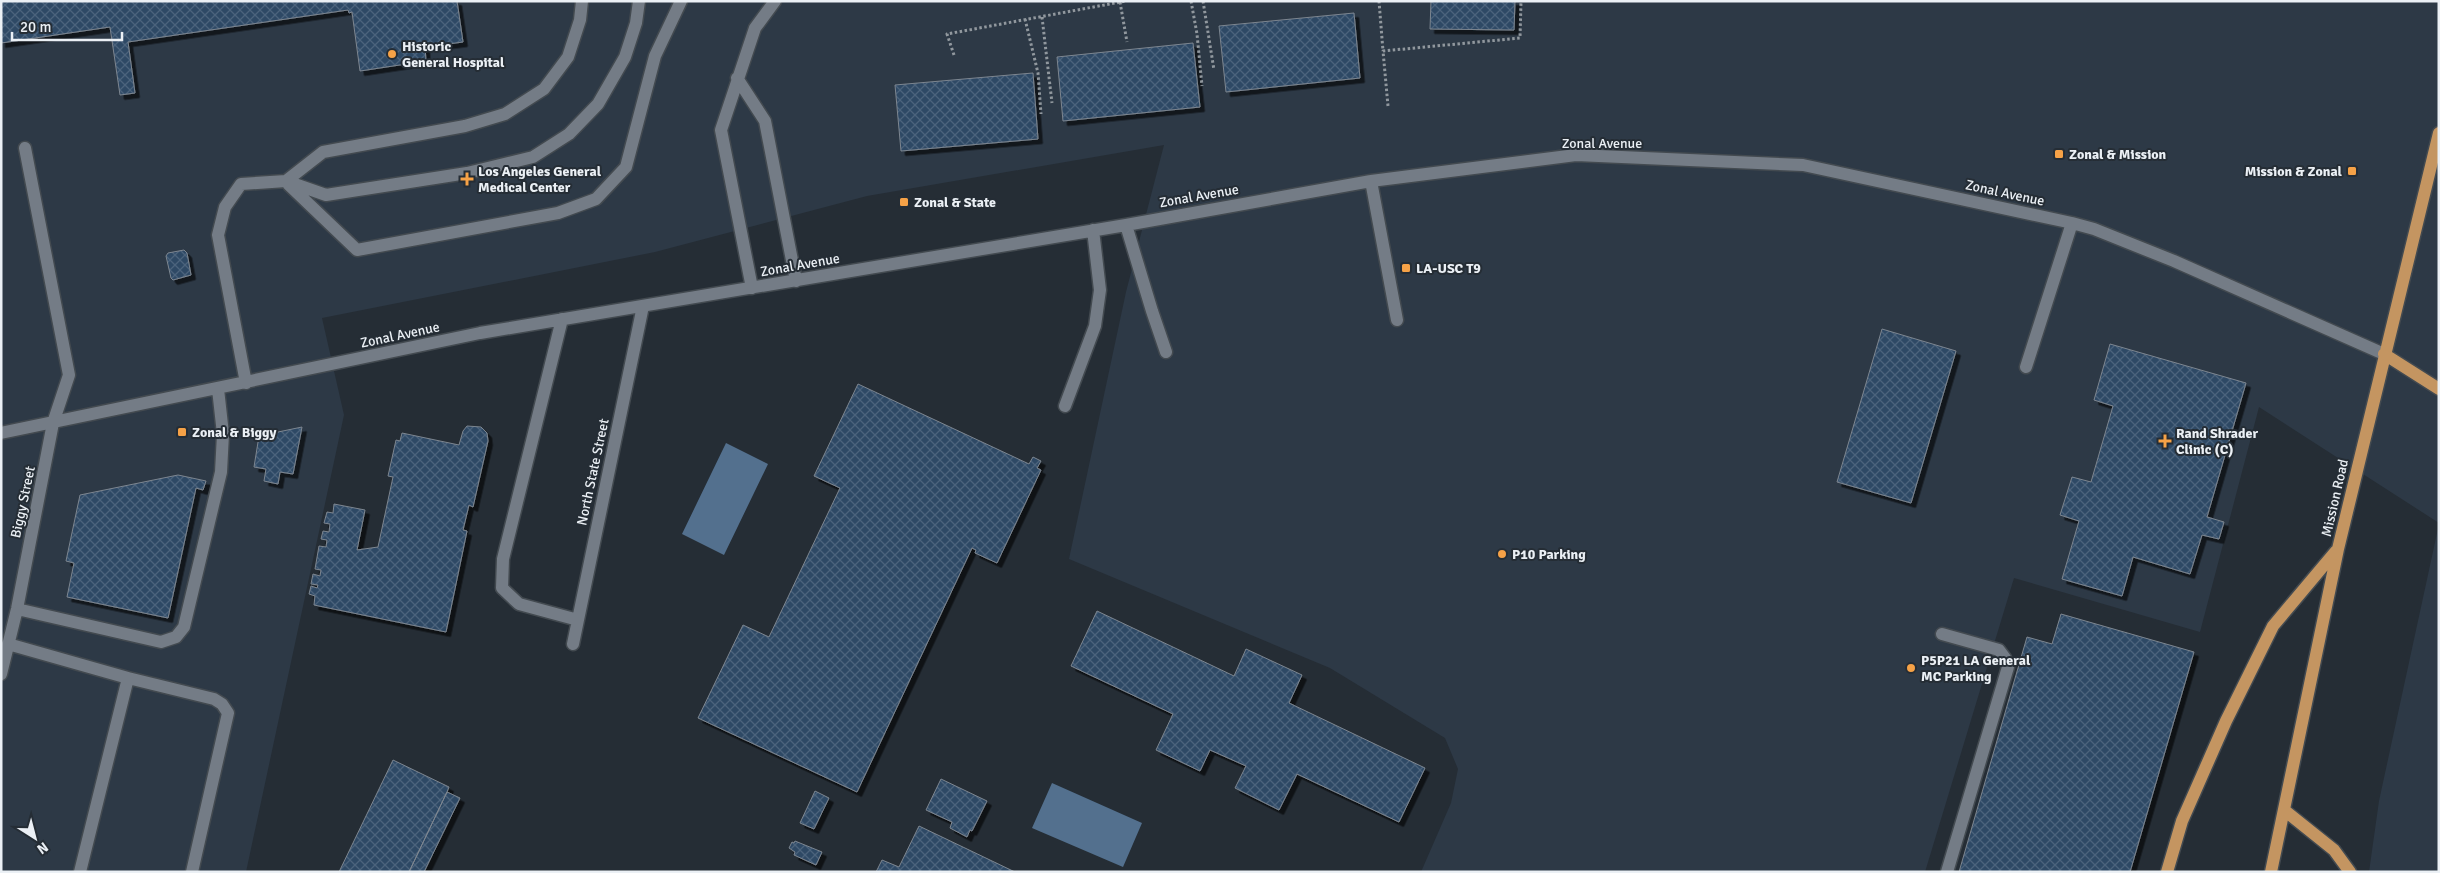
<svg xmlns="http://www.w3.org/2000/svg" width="2440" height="873" font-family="Signika,sans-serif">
  <defs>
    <pattern id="building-cross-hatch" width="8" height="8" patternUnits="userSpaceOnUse" patternTransform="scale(1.25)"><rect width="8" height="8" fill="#2d4865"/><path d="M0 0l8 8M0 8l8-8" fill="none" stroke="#4c637c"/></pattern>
    <filter id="shadow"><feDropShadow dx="4.5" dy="4.5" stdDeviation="0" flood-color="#0009"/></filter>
  </defs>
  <rect width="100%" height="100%" fill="#252d35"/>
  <path fill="#2d3946" d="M1,1H2439V523L2259,407L2200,632L2014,578L1925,872H1421L1451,803L1458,769L1445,738L1330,668L1069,559L1126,292L1164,145L867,196L655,252L322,318L344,415L246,872H1Z
    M2439,524V872H2369L2379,801Z"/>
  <path fill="#53708e" d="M726,443L768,464L724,555L682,534Z
    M1052,783L1142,823L1123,867L1032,828Z"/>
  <path fill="url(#building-cross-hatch)" stroke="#7d8690" filter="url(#shadow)" d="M1,1H457L463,42L425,47L426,61L360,71L352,12L349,13L348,10L128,42L135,93L120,95L110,27L1,43Z
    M1431,1H1515L1514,30L1430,29Z
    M1354,13L1360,78L1226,92L1219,26Z
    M1193,43L1200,107L1063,121L1057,57Z
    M1033,73L1038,139L901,151L895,85Z
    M184,250L187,253L191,275L173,280L171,278L166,256L168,253Z
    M1882,329L1956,351L1911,503L1837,482Z
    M2110,344L2246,383L2207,517L2224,522L2219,539L2202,535L2190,574L2133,557L2122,596L2062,579L2079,521L2060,515L2072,477L2091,482L2113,406L2094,400Z
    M858,384L1029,464L1033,457L1041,461L1037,468L1041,470L997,563L975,553L976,550L972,548L857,792L698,718L743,625L769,637L840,488L814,476Z
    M467,426L481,427L487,433L488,441L473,507L469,505L463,530L467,531L446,632L314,605L315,596L309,594L311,586L317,588L318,585L311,584L313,574L320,576L321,570L315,569L319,546L326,547L327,540L321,539L323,531L329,532L330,524L324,523L327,512L333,513L334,504L365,510L357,550L378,547L393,477L388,476L396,440L400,441L402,433L459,445L463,431Z
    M302,427L293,474L280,472L278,484L264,481L266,469L254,467L259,436Z
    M178,475L206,481L203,490L196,488L168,618L67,597L74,563L66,561L80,495Z
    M1097,611L1234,676L1246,649L1302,675L1289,703L1425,768L1399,822L1297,774L1279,810L1235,788L1246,766L1210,750L1200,771L1156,750L1173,714L1071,666Z
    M2061,614L2194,652L2130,872H1959L2027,637L2052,644Z
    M393,760L449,787L447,792L409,872H339Z
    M941,779L987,801L972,831L970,830L967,837L950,828L952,822L926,810Z
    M815,791L829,798L814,829L800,823Z
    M447,792L460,798L424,872H409Z
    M919,826L1015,872H876L882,860L899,867Z
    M795,841L822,852L816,865L794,855L795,852L789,848L792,842L794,843Z"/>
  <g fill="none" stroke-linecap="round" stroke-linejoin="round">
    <g stroke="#434a50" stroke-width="15">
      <path id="minor" d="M737,78L765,121L796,281
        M286,181L323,152L465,126L505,114L544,89L568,57L580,20L582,1
        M1371,181L1397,320
        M289,185L357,250L558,213L596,199L626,167L655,56L681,1
        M1126,225L1152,311L1166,352
        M752,288L721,130L755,28L775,1
        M562,319L503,559L502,588L519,604L578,620
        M2026,367L2072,223
        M246,383L218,235L225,207L241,184L286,181L326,195L467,173L533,157L569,134L598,104L625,57L636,23L639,1
        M1065,406L1095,326L1100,290L1093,230
        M1,433L480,333L1126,225L1371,181L1576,155L1803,165L2072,223L2094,229L2174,261L2384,354
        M17,609L161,642L176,637L184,627L221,472L223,434L218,389
        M1942,634L1999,650L2005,658L2008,667L1947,872
        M8,644L128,678L80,872
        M573,644L643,306
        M1,674L17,609L53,423L69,375L25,148
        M128,678L214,699L222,704L228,713L192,872"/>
    </g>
    <g stroke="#434a50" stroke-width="15">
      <path id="major" d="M2384,354L2439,389
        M2284,810L2334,850L2350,872
        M2167,872L2182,821L2226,721L2273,626L2336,551
        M2271,872L2338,549L2439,133"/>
    </g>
    <path stroke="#91989e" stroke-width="3" stroke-dasharray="2.5 2.5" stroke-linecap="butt" d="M1191,1L1197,34L1202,86
      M1203,1L1214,70
      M1379,1L1383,51
      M1120,2L1127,42
      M1042,17L1052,103
      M1025,19L1038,73L1041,114
      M954,55L947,34L1126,1
      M1388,106L1383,51L1520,38L1521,1"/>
    <use href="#minor" stroke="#747c86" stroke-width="12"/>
    <use href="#major" stroke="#c49561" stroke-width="12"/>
  </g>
  <g fill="#f6a247" stroke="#252d35" stroke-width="2">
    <circle cx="392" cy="54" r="5"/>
    <rect x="2054" y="149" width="10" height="10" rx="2.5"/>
    <rect x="2347" y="166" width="10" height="10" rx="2.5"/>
    <path d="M464.5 171.5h5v5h5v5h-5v5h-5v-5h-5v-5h5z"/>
    <rect x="899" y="197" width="10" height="10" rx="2.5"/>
    <rect x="1401" y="263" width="10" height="10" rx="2.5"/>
    <rect x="177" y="427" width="10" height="10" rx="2.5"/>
    <path d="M2162.5 433.5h5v5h5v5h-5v5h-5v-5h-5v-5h5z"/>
    <circle cx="1502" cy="554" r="5"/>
    <circle cx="1911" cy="668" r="5"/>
  </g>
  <g text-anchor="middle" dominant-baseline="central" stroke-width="4" stroke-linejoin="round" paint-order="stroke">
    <g font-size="14" font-weight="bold" fill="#ebf0f5" stroke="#252d35" text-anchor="start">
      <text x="402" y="46">Historic<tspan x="402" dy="16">General Hospital</tspan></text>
      <text x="2069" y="154">Zonal &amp; Mission</text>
      <text x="478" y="171">Los Angeles General<tspan x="478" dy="16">Medical Center</tspan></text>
      <text x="2342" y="171" text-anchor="end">Mission &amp; Zonal</text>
      <text x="914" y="202">Zonal &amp; State</text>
      <text x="1416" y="268">LA-USC T9</text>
      <text x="192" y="432">Zonal &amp; Biggy</text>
      <text x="2176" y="433">Rand Shrader<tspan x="2176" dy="16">Clinic (C)</tspan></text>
      <text x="1512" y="554">P10 Parking</text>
      <text x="1921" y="660">P5P21 LA General<tspan x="1921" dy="16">MC Parking</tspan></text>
    </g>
    <g font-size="14" fill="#ebf0f5" stroke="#252d35">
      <text x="1602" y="143">Zonal Avenue</text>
      <text transform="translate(2005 193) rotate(12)">Zonal Avenue</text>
      <text transform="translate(1199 196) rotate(-10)">Zonal Avenue</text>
      <text transform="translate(800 265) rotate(-10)">Zonal Avenue</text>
      <text transform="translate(400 335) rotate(-12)">Zonal Avenue</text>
      <text transform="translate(593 472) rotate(-78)">North State Street</text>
      <text transform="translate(2335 498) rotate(-77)">Mission Road</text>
      <text transform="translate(23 502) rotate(-78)">Biggy Street</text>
    </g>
  </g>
  <rect width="2440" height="873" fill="none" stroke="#ebf0f5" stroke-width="5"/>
  <g transform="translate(35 838) rotate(144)" stroke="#252d35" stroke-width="4" paint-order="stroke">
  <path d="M0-4L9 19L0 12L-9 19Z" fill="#ebf0f5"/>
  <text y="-8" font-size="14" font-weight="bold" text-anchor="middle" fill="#ebf0f5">N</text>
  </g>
  <path d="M12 32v8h110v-8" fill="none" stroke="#ebf0f5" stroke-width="2.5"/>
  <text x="20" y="32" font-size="15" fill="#ebf0f5" stroke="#252d35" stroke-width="4" paint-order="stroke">20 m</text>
</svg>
